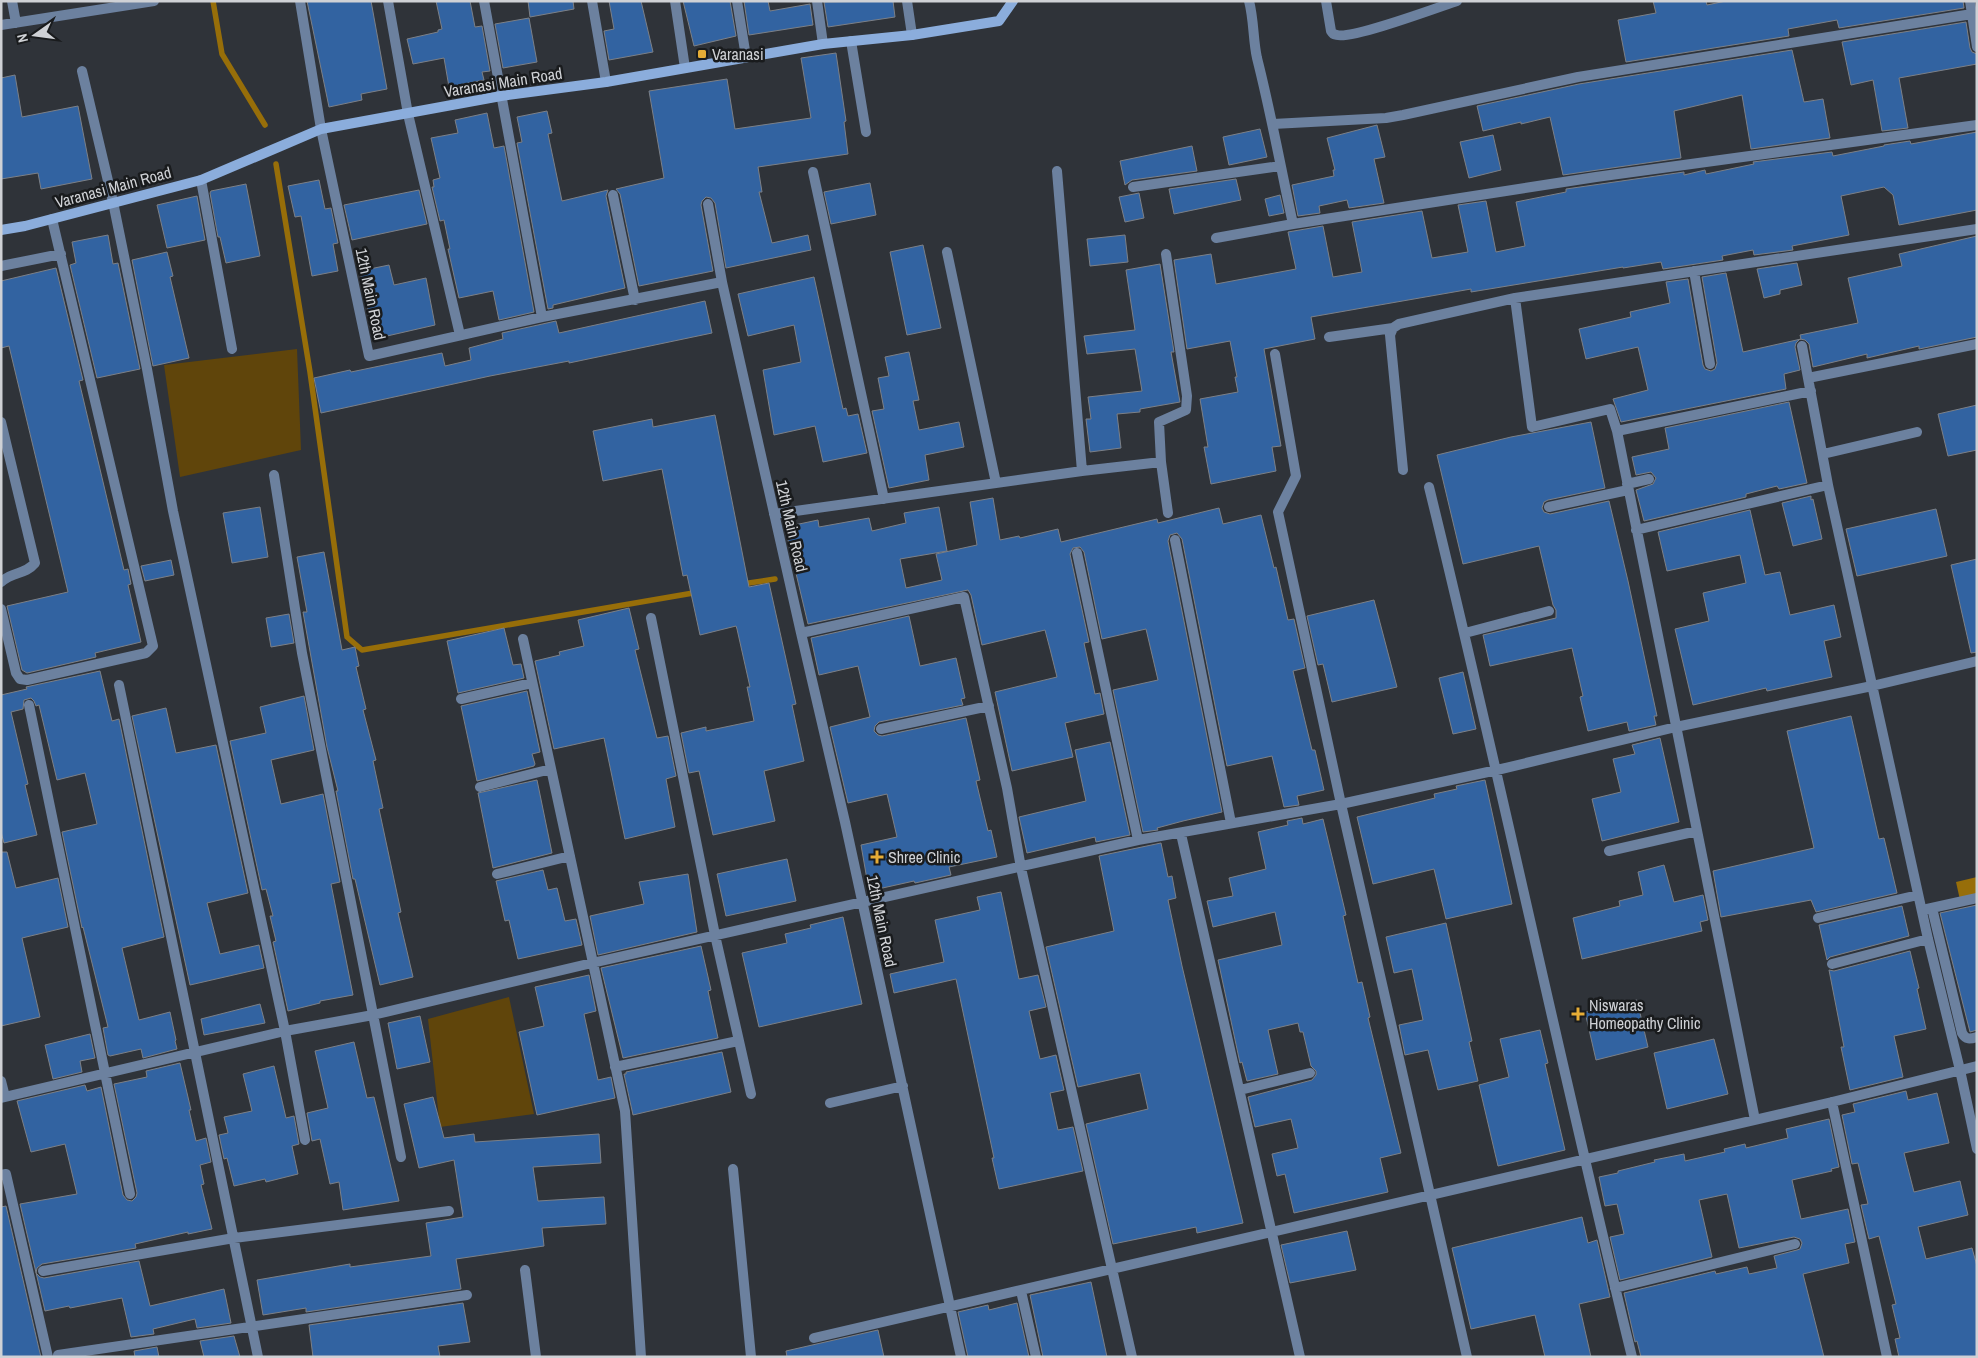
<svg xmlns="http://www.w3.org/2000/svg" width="1978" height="1358" font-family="'Archivo Narrow',sans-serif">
  <rect width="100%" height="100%" fill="#2f3339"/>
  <path fill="#60450b" d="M297,349L301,450L180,477L164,365Z
    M509,997L534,1114L440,1127L428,1019Z"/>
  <path fill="#976e09" d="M1977,877V897L1960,900L1956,882Z"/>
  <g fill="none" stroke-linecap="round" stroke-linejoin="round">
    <path stroke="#976e09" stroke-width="5.5" d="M213,1L222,54L265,125
      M276,164L310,372L347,637L362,650L699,592
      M742,584L775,579"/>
  </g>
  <path fill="#3263a1" stroke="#7c8087" d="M307,1H371L387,89L361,94L362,100L329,107Z
    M436,1H470L475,27L482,26L490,71L482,72L484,80L449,87L444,58L413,64L407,39L438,32V30L442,29Z
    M528,1H573L574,9L530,17Z
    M609,1H641L653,52L609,60L604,31L614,29Z
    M683,1H730L736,36L694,46Z
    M744,1H768L770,11L810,4L813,25L749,35Z
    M893,1L895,17L828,27L824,2Z
    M1653,1H1706L1707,5L1726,1H1963L1964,8L1839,28L1837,20L1788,29L1789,36L1626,62L1618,20L1656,13Z
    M529,18L537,62L503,68L495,24Z
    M1966,22L1970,48L1972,52L1977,54V64L1899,78L1908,128L1882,131L1873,80L1851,85L1842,42Z
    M1792,50L1804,102L1823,99L1830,138L1751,149L1742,95L1674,111L1681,158L1563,175L1550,117L1521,124V122L1483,131L1477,106L1579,84Z
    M836,53L846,121L844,122L848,154L758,167L762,192H759L772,243L808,235L811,250L726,268L715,203L711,198L706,197L702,201L701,205L713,271L639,286L620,194L616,189L664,178L649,91L727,79L735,129L811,118L801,58Z
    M15,75L22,117L78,106L92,179L41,189L38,173L1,179V78Z
    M547,111L552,133L548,134L562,201L608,190L606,196L625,288L553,305V308L548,309L517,143L522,142L517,117Z
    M487,113L494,148L504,146L534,312L499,320L493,291L459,298L448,249H450L444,220L440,221L432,187H434L433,180L440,178L431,138L458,133L455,120Z
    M1377,125L1385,157L1374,159L1384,203L1349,208L1347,200L1319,206L1320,213L1298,216L1292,185L1334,176L1333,170H1335L1327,138Z
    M1260,129L1267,157L1229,165L1223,137Z
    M1977,132V210L1899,225L1893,195L1884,187L1841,196L1849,235L1792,246L1793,250L1754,255L1753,250L1722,256L1723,260L1663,269L1661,262L1623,268V267L1471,292V289L1311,317L1315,339L1264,349L1281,446L1272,447L1276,471L1211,484L1204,447H1208L1200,399L1238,392L1235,377H1237L1230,341L1187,349L1174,260L1211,254L1216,284L1296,269L1288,232L1323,226L1333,277L1362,272L1352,222L1422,211L1432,258L1468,252L1458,205L1486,201L1496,252L1525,246L1516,202L1566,192V189L1684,172V175L1705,170L1706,174L1754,164L1753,162L1832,152L1833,156L1884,146V145L1910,141L1911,144Z
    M1493,135L1501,170L1469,178L1460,142Z
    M1192,146L1197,171L1132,180L1125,185L1120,161Z
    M1236,179L1241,200L1174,214L1169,189Z
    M319,180L325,209L331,208L338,243L333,244L338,271L312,276L301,216L295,217L288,186Z
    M870,183L876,215L831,224L824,192Z
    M246,184L260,256L226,263L220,237H218L210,193L211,191Z
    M419,190L427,224L352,240L344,205Z
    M1139,193L1144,218L1125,222L1119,197Z
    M1280,195L1284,213L1269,216L1265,199Z
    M197,196L205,240L167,248L157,205Z
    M108,235L113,264L118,263L140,369L97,378L70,265L76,263L72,242Z
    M1125,235L1128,262L1090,266L1087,239Z
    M1977,236V337L1919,349V346L1867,358V354L1813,367L1809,344L1805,340L1800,339L1796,343L1795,347L1800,370L1784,374L1786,389L1621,422L1613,399L1648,390L1638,347L1586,359L1579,329L1631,317L1630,312L1670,303L1666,282L1688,279L1703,365L1705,369L1711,371L1715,369L1717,363L1702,277L1726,273L1743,352L1801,339L1800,335L1858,323L1848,278L1902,266L1899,254Z
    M923,245L941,328L907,335L890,252Z
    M167,252L173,276L170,277L189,358L153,366L132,260Z
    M1797,263L1802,285L1780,290V294L1764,298L1757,269Z
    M1160,264L1174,352H1171L1180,402L1140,409V412L1117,414L1121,448L1090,452L1086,419H1091L1088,397L1142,391L1135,349L1087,354L1084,336L1135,330L1126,270Z
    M389,265L394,285L426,278L435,325L374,339L360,271Z
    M56,268L83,380L79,381L124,570L128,569L131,584L128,585L141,642L95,653L96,657L27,673L22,670L7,606L68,592L9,346L1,348V281Z
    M814,277L843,409L846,408L848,416L858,414L867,453L823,462L815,426L774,435L763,370L801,362L794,325L748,336L738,294Z
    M705,301L712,333L569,363V361L490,376L321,413L314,378L350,370L351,372L442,353L445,366L471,360L469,348L503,339L502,333L556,321L559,333Z
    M909,352L919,400L913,401L919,430L959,422L964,447L925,455L929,480L889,488L872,411L884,409L878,378L889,376L885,357Z
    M1789,402L1807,483L1779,489L1777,486L1746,494V497L1644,521L1636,490L1653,484L1656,478L1651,472L1636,475L1632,457L1669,449L1665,428Z
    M1977,405V450L1948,456L1938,414Z
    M715,415L749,587L769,583L796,704L792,705L804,761L764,771L775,821L713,835L699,771L689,773L681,733L706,727V731L754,721L747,687H750L737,629L736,626L700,635L687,575L683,576L662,469L603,481L593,431L652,419L653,427Z
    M1591,422L1605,488L1548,500L1544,502L1542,508L1544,512L1550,514L1609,501L1628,581L1657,716H1654L1656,725L1629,731L1627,722L1588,731L1580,697L1583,696L1572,648L1490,666L1483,635L1556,618V610L1553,605L1539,546L1463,564L1437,455L1511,437Z
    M1811,496V500L1813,499L1822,539L1793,546L1782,503Z
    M993,498L1000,540L1019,536L1020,538L1058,529L1061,542L1157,519L1158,523L1219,508L1223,524L1261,515L1274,568L1276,567L1288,620L1294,619L1305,668L1293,671L1312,750H1315L1324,790L1297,796L1299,805L1284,807L1272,756L1227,766L1182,539L1177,533L1170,535L1168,541L1222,812L1183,821L1157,828L1158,830L1143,832L1113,690L1158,680L1146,629L1102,639L1084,552L1080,547L1073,548L1070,554L1089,642L1084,643L1095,694L1100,693L1104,714L1065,723L1073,757L1012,771L995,692L1057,677L1050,649L1045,630L982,645L971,595L968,590L808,624L785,527L818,520L819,527L869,518L872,531L906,523L904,513L939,507L947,551L900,559L906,588L942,580L936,554L977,545L970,502Z
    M260,507L268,557L232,563L223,513Z
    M1936,509L1947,556L1857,576L1846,529Z
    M1750,510L1765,575L1780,572L1790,615L1834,605L1841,637L1824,641L1832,677L1767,691L1766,688L1693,705L1675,629L1709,621L1703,593L1746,583L1740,555L1667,571L1658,532Z
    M324,552L342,650L355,647L359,666L356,667L366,709L363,710L376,760L373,761L383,808L379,809L401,912L398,913L413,977L380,985L355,879H353L336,791H338L327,747L303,612H307L297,557Z
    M1977,559V652L1971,653L1951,565Z
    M171,560L174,575L145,581L141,566Z
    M1374,600L1397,687L1332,702L1323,664L1318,665L1307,616Z
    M629,608L639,649L635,650L657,738L668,736L676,776L666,779L675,827L625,839L604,738L554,749L535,661L560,655L559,652L584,646L578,620Z
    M289,614L294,643L271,647L266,618Z
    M909,616L920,666L956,658L965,698L961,699L963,705L879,722L875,726L874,731L878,735L882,736L966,718L980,780L976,781L988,831L991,830L997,857L949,867L951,875L915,883L914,881L869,891L861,845L897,837L887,794L848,803L830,727L870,717L858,666L819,675L811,638Z
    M504,628L513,665L521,664L524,678L458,693L447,641Z
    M100,671L112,721L119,719L164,937L122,948L139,1020L170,1012L176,1040L175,1041L177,1049L143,1058L141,1049L110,1056L108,1055L103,1028L108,1027L83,927L82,928L62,832L97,824L85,773L57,780L39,705L36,706L34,701L31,698L24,700L23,709L11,712L28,784L25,785L37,835L4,843L1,832V695L27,689L26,687Z
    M1463,672L1476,729L1453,734L1439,678Z
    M527,691L540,752L532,754L535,764L534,766L477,781L461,706Z
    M304,696L314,750L271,760L281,804L323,794L340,882L331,884L353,995L320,1001V1003L288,1011L273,942L276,941L270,916H273L266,889L262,890L230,741L266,733L260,707Z
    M166,708L176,753L216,745L248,893L207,903L220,954L259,945L264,968L190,985L132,716Z
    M1851,716L1879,839L1884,838L1897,893L1816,912L1811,900L1721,917L1713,871L1814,848L1787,731Z
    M1660,738L1679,822L1602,841L1592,799L1621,792L1613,759L1635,754L1632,745Z
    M1110,742L1130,835L1096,842L1095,837L1027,853L1019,817L1086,801L1075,750Z
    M537,780L552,853L493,868L478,793Z
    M1485,780L1512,904L1446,919L1434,869L1373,884L1357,817L1435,798L1434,794L1457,789L1456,786Z
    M1302,818L1303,824L1323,819L1346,915L1343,916L1358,983L1362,982L1370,1017L1368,1018L1401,1153L1380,1158L1388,1192L1294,1213L1285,1174L1277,1176L1272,1154L1298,1148L1291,1119L1255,1127L1248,1097L1312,1080L1316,1075V1071L1311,1066L1303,1032H1300L1298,1023L1268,1030L1278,1074L1247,1081L1242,1062L1240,1063L1218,960L1282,945L1275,912L1213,927L1207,901L1233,896L1229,878L1266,869L1258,832L1288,825L1287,821Z
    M1161,843L1168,877L1172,876L1176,898L1168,900L1182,966L1243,1223L1197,1233L1196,1227L1113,1244L1086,1124L1148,1109L1140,1073L1078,1087L1046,947L1114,931L1099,856Z
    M1,852H7L16,888L58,878L68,927L22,938L40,1017L1,1026Z
    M787,859L796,901L726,916L717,874Z
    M1664,865L1674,902L1703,895L1708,920L1700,922L1702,931L1582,959L1573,918L1620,906L1619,901L1643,895L1638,872Z
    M543,870L548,890L557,888L565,921L576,919L582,945L518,959L509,920L505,921L496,881Z
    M688,874L697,932L598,955L590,916L644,904L639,882Z
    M1001,892L1019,979L1038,975L1046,1007L1029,1011L1040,1059L1056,1055L1064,1090L1050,1093L1058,1130L1073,1127L1083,1171L999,1189L992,1158H994L956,979L894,993L890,974L944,962L935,920L980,910L977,897Z
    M1977,905V1030L1970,1032L1940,913Z
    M1902,906L1909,936L1830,957L1827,960L1819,925Z
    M843,917L862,1004L759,1027L742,953L787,943L785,934L811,928L810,925Z
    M1446,923L1472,1041L1469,1042L1478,1081L1438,1090L1428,1050L1405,1055L1399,1025L1423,1020L1412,969L1394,973L1386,937Z
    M701,946L711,990L708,991L718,1038L623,1058L601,968Z
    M1910,951L1919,988L1917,989L1926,1029L1894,1036L1903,1077L1850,1090L1841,1047H1844L1829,970L1834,971Z
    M589,975L596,1011L584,1014L590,1042L598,1080L611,1077L615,1098L537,1115L519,1032L544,1026L535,987Z
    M1637,1000L1648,1047L1596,1060L1585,1012Z
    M260,1004L265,1023L204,1035L201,1019Z
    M420,1016L430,1062L397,1069L388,1023Z
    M1540,1030L1548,1063L1545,1064L1565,1150L1498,1166L1479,1085L1509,1077L1500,1039Z
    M90,1034L95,1058L80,1061L82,1072L53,1079L45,1045Z
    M1714,1039L1728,1094L1667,1109L1654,1053Z
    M354,1042L367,1098L374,1097L399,1201L343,1210L339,1182L330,1184L320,1139L312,1141L307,1113L328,1108L315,1051Z
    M722,1052L731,1092L633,1115L624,1074H626V1072Z
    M180,1063L191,1110H189L196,1141L206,1138L211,1162L200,1165L204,1184L201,1185L212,1229L188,1234V1232L135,1244L136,1248L42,1264L37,1268L36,1273L40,1277L44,1278L139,1261L150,1306L224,1289L231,1323L197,1328L195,1319L153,1329L154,1334L131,1337L122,1298L70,1308L69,1306L45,1311L20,1204L77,1194L65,1144L31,1152L17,1101L85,1085L87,1091L101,1087L123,1195L127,1200L132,1201L136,1197L137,1193L114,1084L147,1077L146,1071Z
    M274,1066L286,1118L294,1116L299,1144L292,1146L298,1174L266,1182L265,1179L234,1186L227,1158L224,1159L219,1135L228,1133L224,1117L252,1111L243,1074Z
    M1906,1091L1908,1100L1937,1093L1949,1143L1904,1153L1914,1192L1960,1181L1968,1215L1918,1227L1926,1259L1972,1248L1977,1266V1357H1899L1895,1339L1900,1338L1892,1305L1896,1304L1879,1236L1869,1239L1861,1205L1868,1204L1858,1163L1852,1164L1842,1115L1855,1112L1853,1104Z
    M433,1097L444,1138L474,1134L475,1142L599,1134L601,1163L533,1167L538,1201L604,1197L606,1224L542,1228L544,1246L456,1259L461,1289L306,1312V1308L263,1315L257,1280L350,1264V1267L431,1256L426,1223L463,1217L454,1160L419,1168L404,1104Z
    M1829,1119L1839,1167L1831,1169L1832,1171L1792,1180L1801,1219L1848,1209L1855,1242L1845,1244L1849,1263L1803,1274L1824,1357H1641L1637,1341L1635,1342L1624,1293L1715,1271L1716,1274L1747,1267L1749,1274L1777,1268L1774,1256L1797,1250L1800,1249L1802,1243L1800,1239L1794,1237L1739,1248L1727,1194L1699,1200L1712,1257L1620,1280L1610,1237L1624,1234L1617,1204L1605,1206L1599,1177L1618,1173V1171L1655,1162L1654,1160L1684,1154L1685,1161L1725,1152L1724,1149L1745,1144L1746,1148L1788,1138L1786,1129Z
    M6,1206L39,1349L41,1357H1V1207Z
    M1582,1217L1588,1243L1597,1240L1610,1297L1579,1304L1591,1357H1545L1535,1315L1471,1329L1452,1248Z
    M1347,1231L1356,1270L1290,1283L1281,1245Z
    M1091,1282L1107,1357H1043L1030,1295Z
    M463,1303L470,1342L438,1346L440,1357H313L309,1325Z
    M1017,1303L1029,1357H968L958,1312L988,1305L989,1310Z
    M878,1330L884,1357H787L786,1351Z
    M234,1336L240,1357H204L200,1341Z
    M157,1347L159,1357H135L134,1351Z"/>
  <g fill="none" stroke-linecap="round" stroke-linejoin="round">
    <path stroke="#6c819f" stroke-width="10" d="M1,1175L6,1174L48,1357"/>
    <path stroke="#6c819f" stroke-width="10" d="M12,1L16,23
      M300,1L321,129L369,356L542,317L722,282L801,633L845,822L961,1357
      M388,1L408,114L460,335
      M484,1L542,317
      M592,1L606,82
      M675,1L685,68
      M737,1L746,57
      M817,1L823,44
      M907,1L912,35
      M1249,1C1254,20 1253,40 1257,58C1271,113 1281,169 1293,224L1596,177L1977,125
      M1326,1L1331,31C1333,34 1333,34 1337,35C1353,39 1436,8 1457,1
      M1970,1L1977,47
      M1,25L154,1
      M851,41L866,132
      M82,71L113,202L147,369L173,511L285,1031L305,1140
      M1273,124L1386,118L1403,115L1578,77L1972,14
      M1057,171L1082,471
      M813,172L884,499
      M201,180L232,349
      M1133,187L1280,166
      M613,195L635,300
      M708,204L722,282
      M1216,238L1293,224
      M947,252L996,483
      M1166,254L1187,396L1186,410L1159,422L1161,462L1168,513
      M1,266L61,254
      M1694,271L1710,364
      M1515,298L1532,427L1610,409L1617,431L1755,1120
      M1329,337L1393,328
      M1802,346L1828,485L1928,939L1960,1070L1977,1149
      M1275,354L1296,476L1278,512L1341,804L1467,1357
      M1808,378L1977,344
      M1,422L35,563C25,575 13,571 1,582
      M1617,431L1811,391
      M1823,454L1917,432
      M1403,470L1390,335L1393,328L1399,324L1515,298L1977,229
      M274,475L302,653L401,1157
      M1627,484L1649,479
      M1429,487C1500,776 1561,1068 1632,1357
      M1549,507L1628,490
      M774,514L1082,471L1161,462
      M1636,530L1828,485
      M1175,540L1231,823
      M1077,553L1138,840
      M1,609L16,673L20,679L27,680L146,653L153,646L52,219
      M651,618L715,935L751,1094
      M801,633L964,597L1007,788L1021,868L1132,1357
      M1465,633L1549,611
      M523,639L625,1111L641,1357
      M119,685L258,1357
      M461,699L532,683
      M29,705L130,1194
      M881,729L989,706
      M480,787L551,769
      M1181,834L1300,1357
      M1609,851L1697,831
      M497,874L570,856
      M1932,908L1962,1033C1966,1040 1970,1039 1977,1037
      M1927,909L1977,898
      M1818,918L1918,895
      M1832,964L1928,939
      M615,1067L738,1041
      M1,1081L5,1097
      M1240,1090L1310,1073
      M1,1098L285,1031L373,1015L592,963L1138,840L1341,804L1497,770L1676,727L1872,686L1977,661
      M1832,1102L1887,1357
      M830,1103L903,1086
      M733,1169L751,1357
      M525,1270L536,1357
      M43,1271L234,1238L449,1211
      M1615,1288L1795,1244
      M1021,1291L1036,1357
      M814,1338L1832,1102L1977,1066
      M58,1355L467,1295"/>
    <path stroke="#8baddc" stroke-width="10" d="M1,230L25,226L201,180L321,129L501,96L606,82L823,44L912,35L999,21L1013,1"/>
  </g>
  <g fill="#e6ad36" stroke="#191b1d" stroke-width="2">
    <rect x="697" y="49" width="10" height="10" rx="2.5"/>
    <path d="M874.5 849.5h5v5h5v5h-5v5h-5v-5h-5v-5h5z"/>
    <path d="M1575.5 1006.5h5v5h5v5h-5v5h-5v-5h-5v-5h5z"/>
  </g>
  <g text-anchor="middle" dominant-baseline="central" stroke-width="5" stroke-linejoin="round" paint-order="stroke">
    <g font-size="16" fill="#cfd1d5" stroke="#191b1d" text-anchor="start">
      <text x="712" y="54">Varanasi</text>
      <text x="888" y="857">Shree Clinic</text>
      <text x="1589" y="1005">Niswaras<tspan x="1589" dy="18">Homeopathy Clinic</tspan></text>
    </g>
    <g font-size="16" fill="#cfd1d5" stroke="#191b1d">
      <text transform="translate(503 82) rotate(-9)">Varanasi Main Road</text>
      <text transform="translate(113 187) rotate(-15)">Varanasi Main Road</text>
      <text transform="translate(371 294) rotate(78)">12th Main Road</text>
      <text transform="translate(792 526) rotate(77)">12th Main Road</text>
      <text transform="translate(882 921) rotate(78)">12th Main Road</text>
    </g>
  </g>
  <rect width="1978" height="1358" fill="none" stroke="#cfd1d5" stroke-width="5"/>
  <g transform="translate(35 35) rotate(256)" stroke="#191b1d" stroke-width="4" paint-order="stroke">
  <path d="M0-4L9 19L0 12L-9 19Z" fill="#cfd1d5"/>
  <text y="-8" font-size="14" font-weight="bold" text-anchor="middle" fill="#cfd1d5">N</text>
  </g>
</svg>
